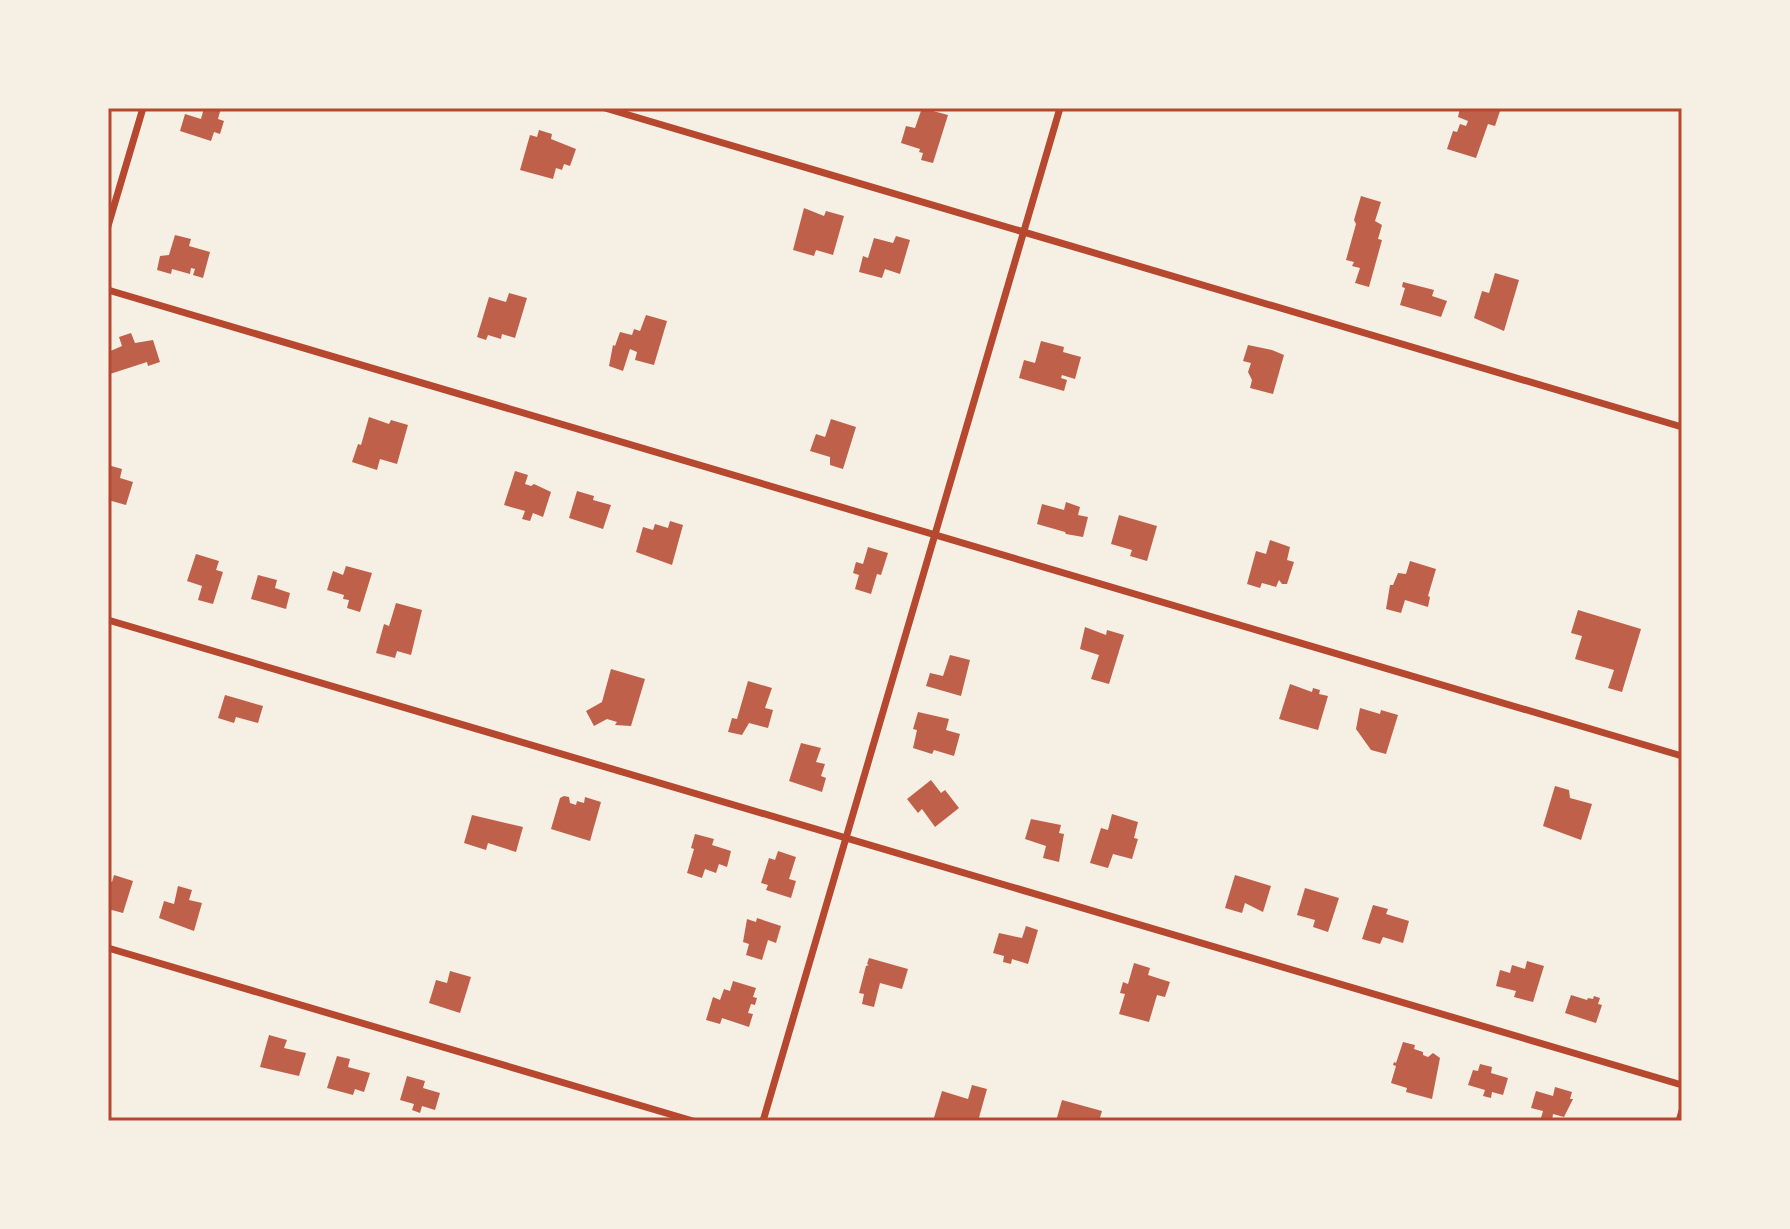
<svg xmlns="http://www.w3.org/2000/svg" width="1790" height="1229" font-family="'Fira Sans',sans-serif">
  <rect width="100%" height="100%" fill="#f6efe4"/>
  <path fill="#bf614a" d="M204,108H221L218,119L224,121L220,134L214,132L211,141L180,131L185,114L201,119Z
    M922,108L948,115L933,163L921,160L923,153L919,152L920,149L901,143L906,126L915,128Z
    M1460,108H1501L1495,126L1488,124L1476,158L1447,149L1453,131L1457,132L1460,124L1466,126L1468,121L1458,117Z
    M539,130L552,134L551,139L576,149L570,166L564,164L562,170L556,168L553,179L520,170L530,135L537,137Z
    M1361,196L1381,202L1375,221L1382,225L1378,239L1382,240L1369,287L1355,283L1360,268L1352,266L1354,262L1346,260L1356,224L1354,220Z
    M804,208L824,216L826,211L844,216L833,255L816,250L814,256L793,250Z
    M175,235L191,239L189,246L210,252L203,278L193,275L195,269L191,268L190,274L172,269L171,274L157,270L160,256L169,255Z
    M896,236L910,240L900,274L885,269L882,278L859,272L863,256L868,258L874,238L893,243Z
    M1495,273L1519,280L1504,331L1474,318L1482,291L1489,293Z
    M1403,282L1434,290L1432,296L1447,301L1441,317L1400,305L1405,288L1402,287Z
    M509,293L527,298L515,338L502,334L501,339L488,335L486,340L477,337L489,297L506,302Z
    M646,315L667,321L654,365L635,360L637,352L630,349L623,371L609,366L613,345L615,346L620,332L632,335L634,329L640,331Z
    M131,333L135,343L153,340L160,362L148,366L147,362L110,374L108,352L122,346L119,337Z
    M1041,341L1064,347L1063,352L1081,357L1075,379L1062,375L1061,378L1067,380L1064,391L1019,378L1024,360L1035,363Z
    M1248,345L1272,350L1284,355L1273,394L1250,388L1252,380L1248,372L1251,363L1243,361Z
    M369,417L389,424L391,420L408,425L397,464L380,459L377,470L352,462L358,444L361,445Z
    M831,419L856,427L843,469L830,465V457L810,451L816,434L825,437Z
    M108,465L122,469L120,478L133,482L126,505L108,500Z
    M515,471L528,475L525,484L531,486L534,484L551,492L543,517L533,513L530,521L522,519L525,511L504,505Z
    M577,491L594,496L593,500L611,505L603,529L569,518Z
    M1066,502L1080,507L1078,515L1088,517L1083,537L1066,534L1065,532L1037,524L1042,504L1064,510Z
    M1119,515L1157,526L1147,561L1130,556L1132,550L1111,544Z
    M670,521L683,525L672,565L636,552L643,527L653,530L655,524L668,528Z
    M1270,540L1290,547L1287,560L1294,562L1287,584H1282L1279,580L1276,587L1262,583L1260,588L1247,584L1256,551L1266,554Z
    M868,547L888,553L881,575L877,574L871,594L855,589L859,575L853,573L856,562L863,564Z
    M196,554L219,561L216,570L223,572L213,604L198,600L202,586L187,581Z
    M1410,561L1436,569L1428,596L1430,597L1428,607L1405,600L1401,613L1386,609L1390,585H1393L1398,573L1406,574Z
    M346,566L372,573L360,612L347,608L349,600L343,599L344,595L327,590L333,571L343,575Z
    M258,575L277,580L275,588L290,593L286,609L251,599Z
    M396,603L422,610L411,655L397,651L395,658L376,653L384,624L389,626Z
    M1578,610L1641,629L1622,692L1608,688L1614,670L1575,659L1582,636L1571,633Z
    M1085,627L1106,635L1107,630L1124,635L1109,684L1091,679L1099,655L1080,649Z
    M950,655L970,660L961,696L926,686L930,673L943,676Z
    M611,669L645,679L631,726L615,725L617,722L607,719L594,726L586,711L602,702Z
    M748,681L772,688L765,708L773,710L768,728L749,723L742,735L728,732L732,718L737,719Z
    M1290,684L1312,692L1313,688L1320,690L1319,694L1328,696L1318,730L1279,719Z
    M225,695L263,706L258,723L236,717L234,723L218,718Z
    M1360,708L1380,714L1381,710L1398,715L1386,754L1371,750L1356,729Z
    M918,712L949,719L946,730L960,734L954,756L934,750L932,754L913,748L917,730L913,729Z
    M801,743L821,748L816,762L825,764L821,776L826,778L822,792L789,781Z
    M931,780L941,793L945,790L959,808L935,827L922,809L918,813L907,799Z
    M1555,786L1569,790L1570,798L1592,804L1581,840L1543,826Z
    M564,796L569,797L570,803L576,805L577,801L584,803L585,797L601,802L590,841L551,829L560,798Z
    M1112,814L1138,822L1134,838L1138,839L1132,859L1113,854L1108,868L1090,863L1101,828L1108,830Z
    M472,815L523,827L516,852L488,843L486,850L464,843Z
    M1031,819L1061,825L1059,833L1064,834L1059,862L1043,858L1046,846L1025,839Z
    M695,834L714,839L712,845L731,851L727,867L719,864L716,873L705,869L702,878L687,873L694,849L691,848Z
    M778,851L796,857L789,879L796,881L791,898L766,890L768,885L761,883L769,858L775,860Z
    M114,875L133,881L123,913L108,909V882H112Z
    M1235,875L1271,886L1263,912L1245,903L1242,913L1225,908Z
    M178,886L192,890L189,900L202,903L194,931L159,918L164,901L174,904Z
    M1305,888L1339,898L1328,932L1313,927L1315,920L1297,915Z
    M1373,905L1388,909L1386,914L1409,921L1403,943L1383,937L1380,944L1362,939Z
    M757,918L781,926L776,943L768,940L762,960L746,955L749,944L743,942L747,919L756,922Z
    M1026,926L1038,930L1028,964L1012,959L1011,964L1003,962L1004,956L993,953L999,933L1022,938Z
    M869,958L908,969L902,989L880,983L874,1007L862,1004L864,994L859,993L866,966L869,965L867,964Z
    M1527,961L1544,966L1533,1002L1514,997L1516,991L1496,986L1500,970L1510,973L1512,965L1525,969Z
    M1134,963L1150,968L1148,975L1170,982L1165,997L1157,995L1149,1022L1119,1014L1125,994L1120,993L1123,982L1128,984Z
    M450,971L471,977L460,1013L429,1003L436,980L447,983Z
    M733,981L756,988L753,997L757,998L755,1005L751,1004L748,1013L753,1014L749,1027L722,1018L720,1024L706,1020L713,997L720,1000L724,989L730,991Z
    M1571,995L1587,1000L1588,998L1593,999L1594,996L1600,998L1598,1004L1602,1005L1596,1023L1565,1013Z
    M269,1035L287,1040L284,1048L306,1053L299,1076L260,1067Z
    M1403,1042L1415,1045L1414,1049L1423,1052V1055L1428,1057L1433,1053L1440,1058L1432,1099L1406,1092L1407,1088L1391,1083L1396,1066L1393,1065L1394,1062L1396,1063Z
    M337,1056L350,1059L348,1067L370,1073L364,1092L355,1089L353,1095L327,1088Z
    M1480,1064L1492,1067L1491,1073L1508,1078L1503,1095L1492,1092L1491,1098L1483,1096L1485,1090L1468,1085L1473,1070L1478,1071Z
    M407,1076L425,1081L423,1088L440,1093L435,1110L422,1106L420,1113L412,1110L414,1104L400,1100Z
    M972,1085L987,1089L978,1121H933L942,1091L968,1099Z
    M1555,1087L1572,1092L1570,1099H1573L1564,1117L1553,1114L1552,1121L1541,1118L1543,1111L1531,1108L1536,1091L1553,1096Z
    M1062,1100L1102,1111L1099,1121H1056Z"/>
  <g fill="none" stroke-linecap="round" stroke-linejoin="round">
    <path stroke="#b5482f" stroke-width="7" d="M605,108L1682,427
      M108,226L143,108
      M108,290L1682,756
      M108,620L1682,1085
      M108,948L693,1121
      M763,1121L1060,108
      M1679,1121L1682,1111"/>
  </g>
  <rect width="1790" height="1229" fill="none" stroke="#f6efe4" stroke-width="220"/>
  <rect x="110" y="110" width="1570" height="1009" fill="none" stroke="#b5482f" stroke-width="3"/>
</svg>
